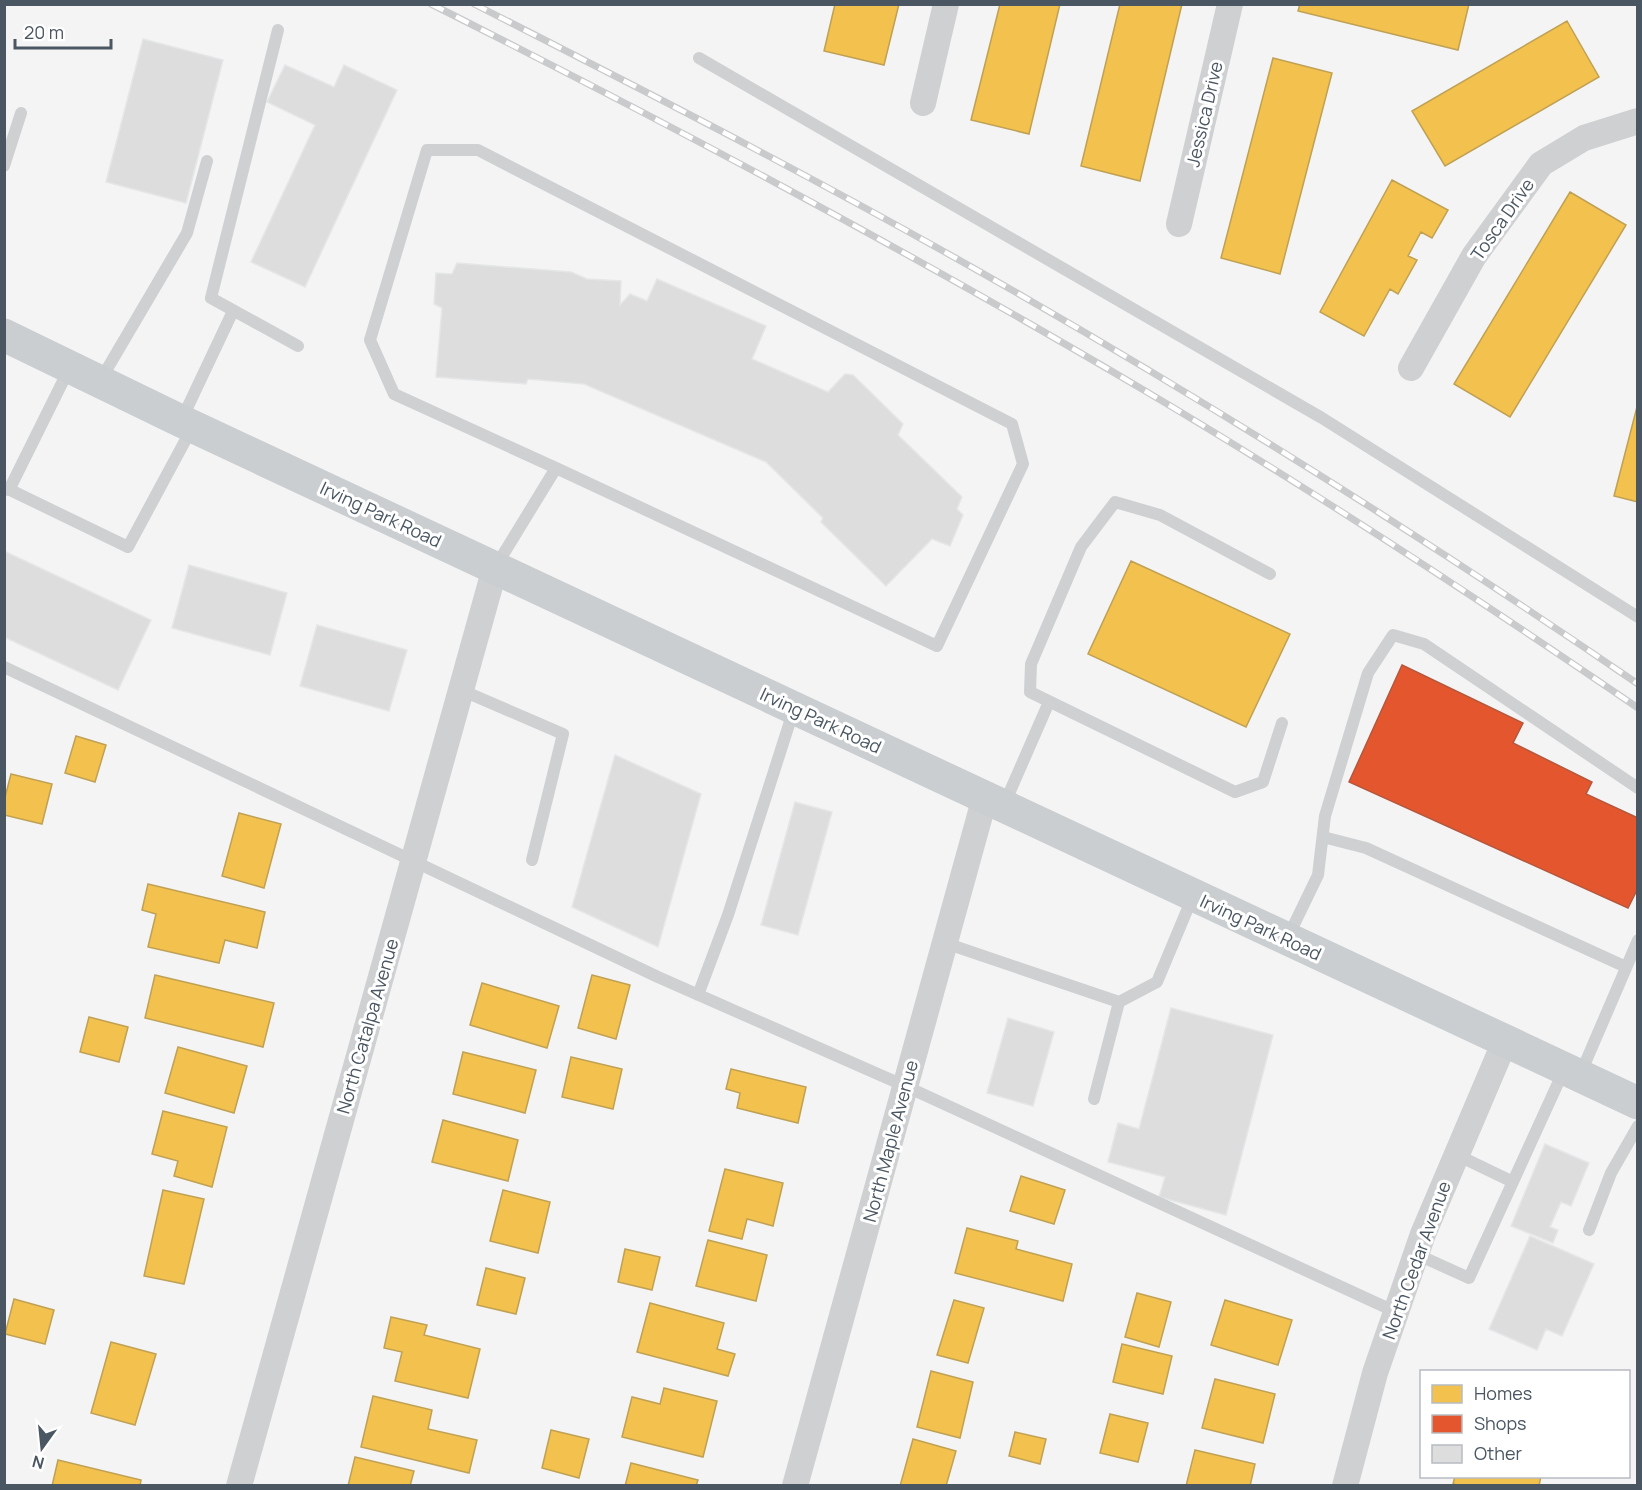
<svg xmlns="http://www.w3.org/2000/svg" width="1642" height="1490" font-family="Manrope,sans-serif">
  <rect width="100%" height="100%" fill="#f4f4f4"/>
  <path fill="#f2c14e" stroke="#c0a154" stroke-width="1.5" d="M835,4H899L884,65L824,51Z
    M1000,4H1060L1029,134L971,120Z
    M1120,4H1182L1140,181L1081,166Z
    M1300,4H1469L1458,50L1298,11Z
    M1567,21L1599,77L1445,166L1412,111Z
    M1273,58L1332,73L1280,274L1221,258Z
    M1392,180L1448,210L1432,238L1421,232L1408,256L1417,260L1398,294L1390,289L1364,336L1320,312Z
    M1570,192L1626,225L1510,417L1454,384Z
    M1638,403V502L1614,496Z
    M1131,561L1290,634L1246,727L1088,654Z
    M76,736L106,745L95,782L65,773Z
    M11,774L52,784L42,824L4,815V801Z
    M239,813L281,824L264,888L222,876Z
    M148,884L265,912L257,948L225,940L219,963L148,947L156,914L142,910Z
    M155,975L274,1003L263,1047L145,1018Z
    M592,975L630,985L616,1039L578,1028Z
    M482,983L559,1006L547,1048L470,1025Z
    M89,1017L128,1027L119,1062L80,1052Z
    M178,1047L247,1066L234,1113L165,1093Z
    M463,1052L536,1070L525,1113L453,1094Z
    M571,1057L622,1069L613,1109L562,1097Z
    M731,1069L806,1087L798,1123L737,1108L740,1093L726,1089Z
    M163,1111L227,1127L212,1187L174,1176L178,1161L152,1154Z
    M443,1120L518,1140L508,1181L432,1162Z
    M725,1169L783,1183L773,1226L747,1219L742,1239L709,1231Z
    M1021,1176L1065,1190L1054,1224L1010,1211Z
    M163,1190L204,1199L184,1284L144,1276Z
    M503,1190L550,1202L538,1253L490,1241Z
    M967,1228L1018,1241L1016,1249L1072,1264L1063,1301L955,1273Z
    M708,1240L767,1255L756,1301L696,1286Z
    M625,1249L660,1257L652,1290L618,1282Z
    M486,1268L525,1278L516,1314L477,1305Z
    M1137,1293L1171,1302L1159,1347L1125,1337Z
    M14,1299L54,1310L45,1344L5,1334Z
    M954,1300L984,1308L968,1363L937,1355Z
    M1225,1300L1292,1320L1278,1365L1211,1345Z
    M650,1303L724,1323L717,1349L735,1354L728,1376L637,1352Z
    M391,1317L427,1325L424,1335L480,1349L468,1398L395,1381L402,1352L384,1348Z
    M111,1342L156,1354L135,1425L91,1413Z
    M1122,1344L1172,1356L1163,1394L1113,1382Z
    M931,1371L973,1382L960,1438L917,1427Z
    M1215,1379L1275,1394L1263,1443L1202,1428Z
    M664,1388L717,1401L703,1457L622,1437L632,1397L660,1404Z
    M373,1396L432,1410L428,1429L477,1440L469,1473L361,1447Z
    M1110,1414L1148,1423L1138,1462L1100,1453Z
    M551,1430L589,1439L579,1478L542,1468Z
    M1015,1432L1046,1439L1040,1464L1009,1456Z
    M913,1439L956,1451L946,1486H900Z
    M1195,1450L1255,1464L1250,1486H1186Z
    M355,1457L414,1471L410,1486H348Z
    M58,1460L141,1480L140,1486H52Z
    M631,1463L698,1480L696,1486H625Z
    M1455,1476H1541L1539,1486H1461L1453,1484Z"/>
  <path fill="#e4572e" stroke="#b6573d" stroke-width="1.5" d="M1402,665L1523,723L1513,743L1592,782L1586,794L1638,818V888L1628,908L1349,782Z"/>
  <path fill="#ddddde" stroke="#e5e6e7" stroke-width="1.5" d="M143,39L223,60L186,203L106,182Z
    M285,65L334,87L344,65L397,90L305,287L251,262L315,125L267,102Z
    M457,263L571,272L587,279L621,281L620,305L630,294L647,301L657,279L766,326L752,359L828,392L845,374L853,375L903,424L898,435L962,497L957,509L963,515L950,546L932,539L886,586L821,522L823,518L766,462L584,384L528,379L526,384L436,377L442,308L434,304L436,273L452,274Z
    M4,551L151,620L118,690L4,637Z
    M189,565L287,593L270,655L172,628Z
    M317,625L407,650L389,711L300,686Z
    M615,755L701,794L658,947L572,907Z
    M795,802L832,812L798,935L761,925Z
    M1171,1008L1273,1035L1226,1215L1159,1197L1165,1177L1108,1162L1118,1123L1139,1129Z
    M1008,1018L1054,1032L1033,1106L987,1093Z
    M1545,1144L1589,1163L1571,1206L1561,1202L1550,1227L1558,1230L1553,1243L1511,1226Z
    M1530,1236L1594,1264L1562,1336L1546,1329L1537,1350L1489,1329Z"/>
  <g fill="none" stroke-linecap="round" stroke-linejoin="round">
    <path stroke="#ced0d2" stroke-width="12" d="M278,30L211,298L298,346
      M699,58L1322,418L1638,617
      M4,166L21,113
      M100,381L187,233L207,161
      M181,421L233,311
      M4,487L128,547L192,428
      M9,490L70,367
      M496,566L556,468L394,394L370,340L427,150H478L1012,424L1023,464L937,646L556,468
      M1270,574L1160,515L1115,502L1081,547L1031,664L1030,692L1235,792L1263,782L1282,723
      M4,667L658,977L905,1086L1396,1312
      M461,690L563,734L532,860
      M1004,805L1049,702
      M1323,837L1366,848L1626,967
      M1288,937L1318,875L1325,816L1368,673L1393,635L1424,644L1638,788
      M945,943L1119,1002L1157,982L1193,896
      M698,995L728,915L794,709
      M1580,1075L1638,940
      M1094,1099L1119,1002
      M1457,1155L1513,1182
      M1589,1230L1611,1173L1638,1126
      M1416,1254L1469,1278L1564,1070"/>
    <path stroke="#ced0d2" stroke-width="26" d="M923,103L946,4
      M1179,224L1230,4
      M1411,368L1474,256L1541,164L1584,138L1638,121
      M239,1486L495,568
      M795,1486L985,797
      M1345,1486L1375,1373L1423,1234L1505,1041"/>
    <path stroke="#caced1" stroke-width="33" d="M4,335L181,421L1638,1103"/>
    <g stroke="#c9cacc" stroke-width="7">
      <path id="rail" d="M431,4C674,126 914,254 1147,392C1314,491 1477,598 1638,708
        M474,4C659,98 844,193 1024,297C1234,418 1438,547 1638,684"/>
    </g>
    <use href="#rail" stroke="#fff" stroke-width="4.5" stroke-dasharray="14" stroke-linecap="butt"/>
  </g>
  <g text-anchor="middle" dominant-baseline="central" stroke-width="6" stroke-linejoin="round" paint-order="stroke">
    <g font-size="18" fill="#4a5661" stroke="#fff">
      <text transform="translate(1204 114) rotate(-77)">Jessica Drive</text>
      <text transform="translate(1502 219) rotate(-55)">Tosca Drive</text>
      <text transform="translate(381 514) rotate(25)">Irving Park Road</text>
      <text transform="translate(821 720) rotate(25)">Irving Park Road</text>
      <text transform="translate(1261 927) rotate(25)">Irving Park Road</text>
      <text transform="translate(367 1026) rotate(-74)">North Catalpa Avenue</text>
      <text transform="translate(890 1141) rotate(-75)">North Maple Avenue</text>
      <text transform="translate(1416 1260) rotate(-70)">North Cedar Avenue</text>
    </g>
  </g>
  <rect width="1642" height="1490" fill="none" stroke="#4a5661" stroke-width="12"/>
  <rect x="1420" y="1370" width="210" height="108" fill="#ffffff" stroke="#b7bbc0" stroke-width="1.5"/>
  <rect x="1432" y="1385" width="30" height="18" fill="#f2c14e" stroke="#b7bbc0" stroke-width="1.5"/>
  <text x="1474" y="1400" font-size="18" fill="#4a5661">Homes</text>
  <rect x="1432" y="1415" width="30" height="18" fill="#e4572e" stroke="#b7bbc0" stroke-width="1.5"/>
  <text x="1474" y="1430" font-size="18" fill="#4a5661">Shops</text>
  <rect x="1432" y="1445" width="30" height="18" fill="#ddddde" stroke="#b7bbc0" stroke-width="1.5"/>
  <text x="1474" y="1460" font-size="18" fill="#4a5661">Other</text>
  <g transform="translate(42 1448) rotate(195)" stroke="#ffffff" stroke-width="4.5" paint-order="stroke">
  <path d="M0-4.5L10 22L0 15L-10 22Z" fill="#4a5661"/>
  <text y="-9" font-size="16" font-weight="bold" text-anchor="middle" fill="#4a5661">N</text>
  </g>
  <path d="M15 39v9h96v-9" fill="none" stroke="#4a5661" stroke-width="3"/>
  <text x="24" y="39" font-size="18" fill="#4a5661" stroke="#ffffff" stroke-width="4.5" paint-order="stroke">20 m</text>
</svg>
